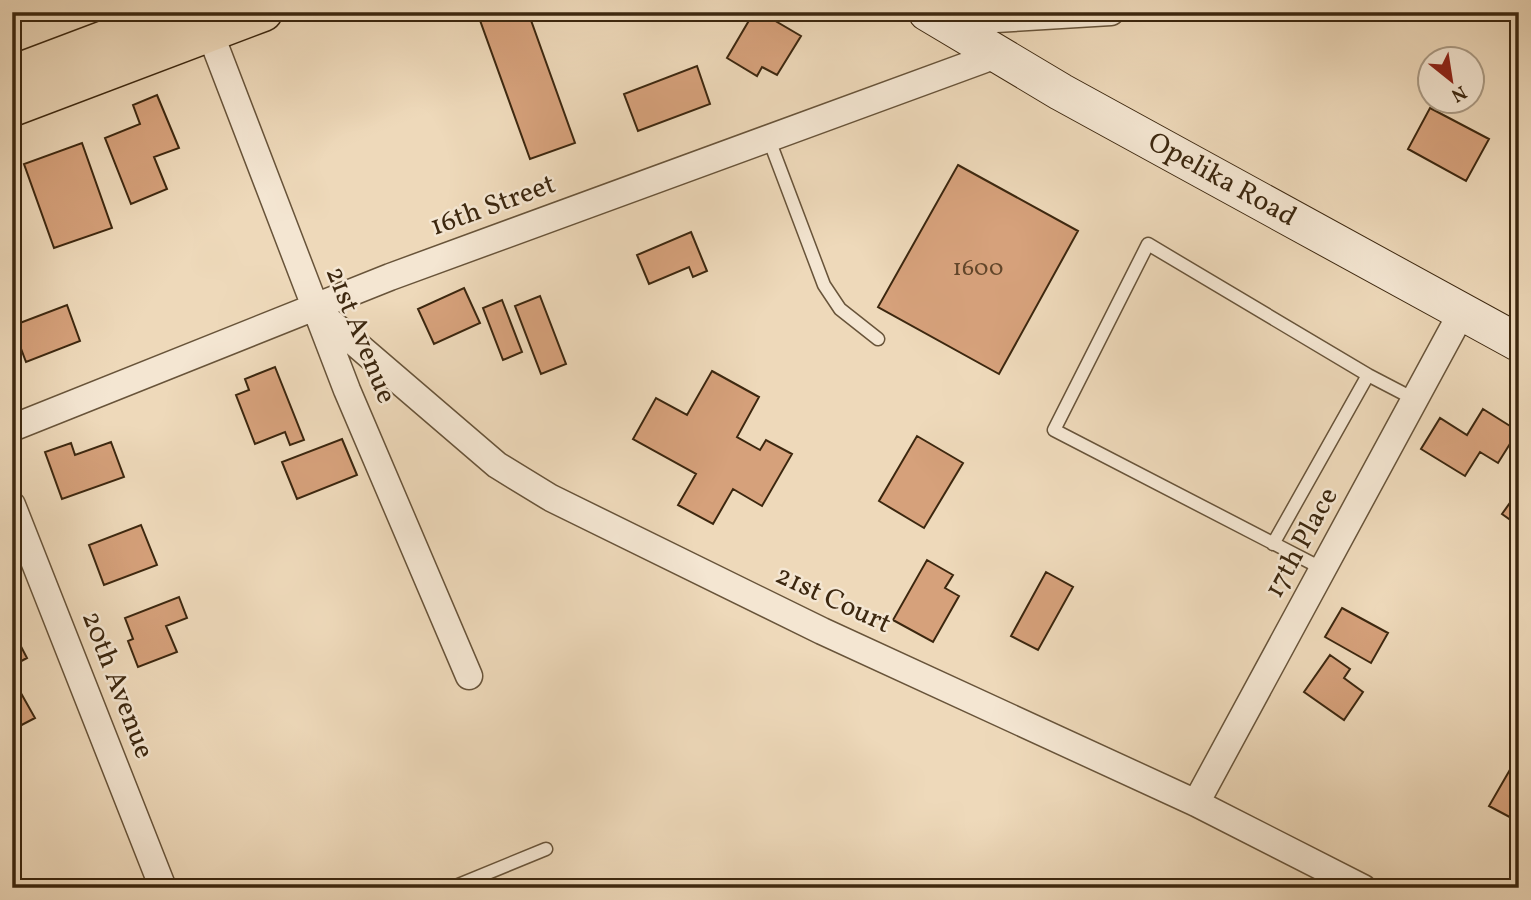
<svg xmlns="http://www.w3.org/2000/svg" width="1531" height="900" font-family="Vollkorn,serif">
  <rect width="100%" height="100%" fill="#eed9ba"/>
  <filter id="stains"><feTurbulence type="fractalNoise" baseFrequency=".00286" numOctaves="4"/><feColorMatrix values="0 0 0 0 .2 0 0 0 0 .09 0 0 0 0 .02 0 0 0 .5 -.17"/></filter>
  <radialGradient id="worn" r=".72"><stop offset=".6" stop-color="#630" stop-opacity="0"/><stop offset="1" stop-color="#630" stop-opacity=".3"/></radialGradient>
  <path fill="#d6a17b" stroke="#3c270f" stroke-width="2" d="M477,12H528L575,143L530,159Z
    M754,12H760L801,36L777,75L762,67L757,76L727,58Z
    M697,66L710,104L638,131L624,94Z
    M157,95L179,148L154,157L167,189L131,204L105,138L140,124L133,105Z
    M1430,108L1489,139L1466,181L1408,149Z
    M82,143L112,228L54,248L24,164Z
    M958,165L1078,231L999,374L878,307Z
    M691,232L707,271L693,277L689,267L649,284L637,255Z
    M464,288L480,323L434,344L418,309Z
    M540,296L566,364L541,374L515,306Z
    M502,300L522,352L503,360L483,308Z
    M67,305L80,341L26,362L20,346L12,349V326Z
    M275,367L304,440L290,445L285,432L255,444L236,395L249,390L245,379Z
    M712,371L759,397L737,437L760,450L766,440L792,454L762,506L733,489L713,524L678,505L696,474L633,439L656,398L687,415Z
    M1483,409L1518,431L1498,463L1480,452L1465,476L1421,449L1440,418L1467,435Z
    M917,436L963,463L924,528L879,501Z
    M342,439L357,475L297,499L282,462Z
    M111,442L124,477L62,499L45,452L71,443L75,455Z
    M1519,490V526L1502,514Z
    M141,525L157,565L104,585L89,545Z
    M927,560L953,575L945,588L959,596L933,642L893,620Z
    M1046,572L1073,587L1038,650L1011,636Z
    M179,597L187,618L166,626L177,652L138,667L128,641L133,639L125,618Z
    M1342,608L1388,633L1371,663L1325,637Z
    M14,633L27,658L12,666V634Z
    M1330,655L1350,669L1344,678L1363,692L1344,720L1304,692Z
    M13,679L35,718L12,730V680Z
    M1515,761L1519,763V822L1489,806Z"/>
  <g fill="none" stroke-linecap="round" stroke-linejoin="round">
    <g stroke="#68543a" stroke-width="15">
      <path id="service" d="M768,137L824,285L840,309L878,339
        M1368,375L1416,400
        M1273,544L1368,375L1148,244L1054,430L1323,569
        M451,888L546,849"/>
    </g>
    <g stroke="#68543a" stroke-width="29">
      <path id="minor" d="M202,12L347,390L469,676
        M945,22L1111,12
        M314,308L497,465L551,498L822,631L1196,803L1363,888
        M12,428L390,277L999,54
        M12,505L163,888
        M1196,803L1462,312"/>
    </g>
    <g stroke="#3c270f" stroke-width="39">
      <path id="secondary" d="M927,12L1061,92L1519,343"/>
    </g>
    <g stroke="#3c270f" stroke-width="41">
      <path id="primary" d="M12,75L179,12
        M12,107L263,12"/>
    </g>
    <use href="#service" stroke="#f4e6d2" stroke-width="12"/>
    <use href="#minor" stroke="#f4e6d2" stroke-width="26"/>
    <use href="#secondary" stroke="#f4e6d2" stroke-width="37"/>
    <use href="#primary" stroke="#eed9ba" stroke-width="38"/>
  </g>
  <g text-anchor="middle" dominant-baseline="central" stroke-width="5" stroke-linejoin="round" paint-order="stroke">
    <g font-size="24" fill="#62462a">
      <text x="978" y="269">1600</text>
    </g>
    <g font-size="28" fill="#3c270f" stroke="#f4e6d2">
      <text transform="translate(1222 180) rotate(29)">Opelika Road</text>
      <text transform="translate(493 206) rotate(-20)">16th Street</text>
      <text transform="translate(360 335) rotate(68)">21st Avenue</text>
      <text transform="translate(1302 543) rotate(-61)">17th Place</text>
      <text transform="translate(833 600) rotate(25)">21st Court</text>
      <text transform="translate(117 685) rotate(69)">20th Avenue</text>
    </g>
  </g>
  <rect width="1531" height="900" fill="none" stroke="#eed9ba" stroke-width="42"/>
  <rect x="14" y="14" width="1503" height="872" fill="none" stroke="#3c270f" stroke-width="3.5"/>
  <rect x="21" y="21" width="1489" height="858" fill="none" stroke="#3c270f" stroke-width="2"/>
  <g transform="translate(1451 80) rotate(150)"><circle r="33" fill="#f4e6d2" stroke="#aa9a84" stroke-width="2"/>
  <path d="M0-5L12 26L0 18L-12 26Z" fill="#8f2418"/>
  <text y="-10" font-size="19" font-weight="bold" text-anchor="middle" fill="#3c270f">N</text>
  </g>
  <rect width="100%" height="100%" filter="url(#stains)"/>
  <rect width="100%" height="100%" fill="url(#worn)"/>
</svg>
